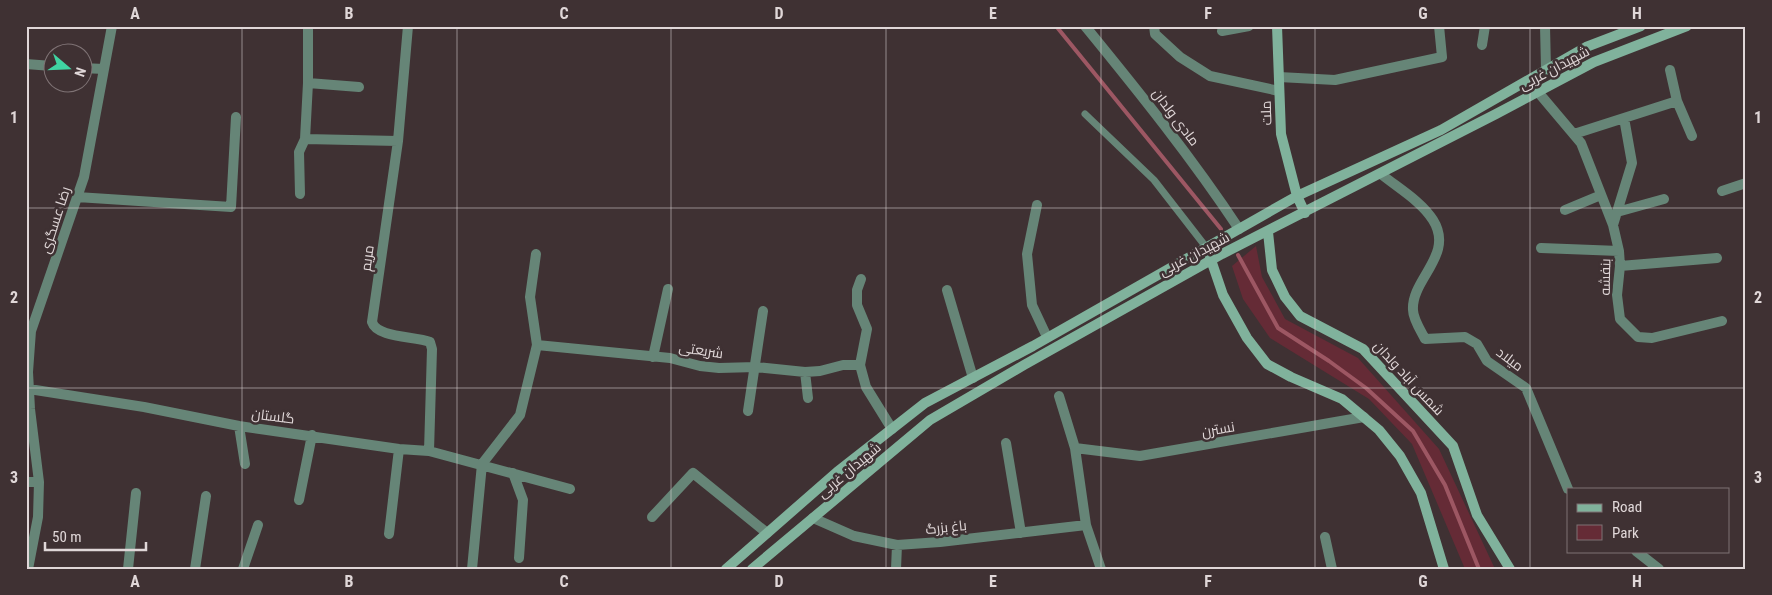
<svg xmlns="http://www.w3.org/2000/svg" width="1772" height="595" font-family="'Roboto Condensed',Cairo,sans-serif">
  <rect width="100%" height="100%" fill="#3f3133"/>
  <path fill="#652b36" d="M1256,246L1262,277L1285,319L1358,358L1439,449L1495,569H1465L1412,444L1369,399L1270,338L1243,299L1232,266Z"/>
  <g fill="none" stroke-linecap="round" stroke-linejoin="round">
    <path stroke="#9d5763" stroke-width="4" d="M1056,26L1221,229
      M1238,255L1278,328L1329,361L1366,388L1413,431L1445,485L1479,569"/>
    <path stroke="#668577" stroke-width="7" d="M1085,114L1154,180L1206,247"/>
    <path stroke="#668577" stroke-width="10" d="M408,26L398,141L372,322C377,338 415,336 430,342L432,349L429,451
      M1085,26C1139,92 1192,158 1239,229
      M1154,26L1155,34L1180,57L1210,76L1279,91
      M1545,26L1546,69
      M1222,31L1249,26
      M1482,45L1485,26
      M26,64L52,66
      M82,68L104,69
      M1670,70L1677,101L1692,136
      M1279,77L1335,80L1442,57L1439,26
      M308,83L359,87
      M1538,92L1581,143L1613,225L1619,251L1620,266L1617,295L1620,319L1638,337L1652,338L1722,321
      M1574,134L1677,101
      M305,139L398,141
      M1381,174C1398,188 1421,201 1433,220C1455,255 1411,279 1413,310C1413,319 1421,331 1425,339L1465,337L1477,344L1487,361L1526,388L1568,489
      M1722,191L1746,183
      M300,194L299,152L305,139L308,83V26
      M77,197L231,207L236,117
      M1037,205L1027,254L1032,305L1047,337
      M1565,210L1601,195
      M1617,212L1664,199
      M1613,225L1632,163L1624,118
      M1541,248L1619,251
      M1620,266L1717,258
      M861,279L857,290V305L867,329L860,365L866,387L892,429
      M947,290L973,378
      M537,345L670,358L700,366L719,368L756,367L805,372L820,371L843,365H860
      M653,357L668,289
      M805,372L808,398
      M29,389L144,407L239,426L399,449L429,451L570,489
      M1059,396L1075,448L1086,525L1101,569
      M748,411L763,311
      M239,426L245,464
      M1006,443L1021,533
      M1075,448L1140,456L1364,417
      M513,473L523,500L519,558
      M26,482H39
      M299,500L312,435
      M652,517L693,473L767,533
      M813,518L854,536L897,545L940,542L1086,525
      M389,534L399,449
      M1325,537L1332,569
      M1636,551L1659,569
      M28,569L38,517L39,482L30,409L28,372L31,331L84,177L112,26
      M128,569L136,493
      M195,569L206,496
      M243,569L258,525
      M472,569L482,464L520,415L537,345L530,297L536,254
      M896,569L897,545"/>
    <path stroke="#80b29c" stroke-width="10" d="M1277,26L1281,134L1297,196L1305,213
      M1268,232L1272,270L1285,297L1300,316L1363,349L1453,446L1477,515L1510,569
      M1209,254L1223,295L1247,338L1267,364L1291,377L1342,399L1379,430L1400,456L1421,493L1444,569
      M726,569L837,472L925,403L1033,346L1297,196L1441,130L1586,47L1641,26
      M752,569L930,420L1024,365L1222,254L1496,114L1594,62L1687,26"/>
  </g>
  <path fill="none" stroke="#e0d7d8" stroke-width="1" stroke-opacity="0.55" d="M242,26V569M457,26V569M671,26V569M886,26V569M1101,26V569M1315,26V569M1530,26V569M26,208H1746M26,388H1746"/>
  <g text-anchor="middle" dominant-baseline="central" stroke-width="5" stroke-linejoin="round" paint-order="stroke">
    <g font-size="14" fill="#e0d7d8" stroke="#3f3133">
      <text transform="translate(1554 68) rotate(-28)">شهیدان غربی</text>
      <text transform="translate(1266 113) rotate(-92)">ملت</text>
      <text transform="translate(1176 117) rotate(53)">مادی ولدان</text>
      <text transform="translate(55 220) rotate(-72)">رضا عسگری</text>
      <text transform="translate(1194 254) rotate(-28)">شهیدان غربی</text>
      <text transform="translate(367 258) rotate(-82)">مریم</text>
      <text transform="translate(1605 277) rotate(-89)">بنفشه</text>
      <text transform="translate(701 350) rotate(9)">شریعتی</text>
      <text transform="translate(1510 359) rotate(37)">میلاد</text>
      <text transform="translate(1409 378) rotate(47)">شمس آباد ولدان</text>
      <text transform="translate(273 416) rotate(7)">گلستان</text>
      <text transform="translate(1218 429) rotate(-10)">نسترن</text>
      <text transform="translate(849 470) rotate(-40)">شهیدان غربی</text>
      <text transform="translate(946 527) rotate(-6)">باغ بزرگ</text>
    </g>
  </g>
  <rect width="1772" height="595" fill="none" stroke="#3f3133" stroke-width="55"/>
  <rect x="1567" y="488" width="162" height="65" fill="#3f3133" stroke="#7f7375"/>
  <rect x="1577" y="504" width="25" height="8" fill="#80b29c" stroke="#7f7375"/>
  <text x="1612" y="512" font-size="15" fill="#e0d7d8">Road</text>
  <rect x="1577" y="525" width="25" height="15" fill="#652b36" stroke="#7f7375"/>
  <text x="1612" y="538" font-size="15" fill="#e0d7d8">Park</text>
  <g transform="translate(68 68) rotate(109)"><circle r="24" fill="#3f3133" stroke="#7f7375"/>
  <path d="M0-4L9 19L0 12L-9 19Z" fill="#40d4a2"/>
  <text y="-8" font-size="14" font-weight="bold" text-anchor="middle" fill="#e0d7d8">N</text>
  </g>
  <path d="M45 542v8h101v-8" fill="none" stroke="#e0d7d8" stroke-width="2.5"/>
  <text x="52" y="542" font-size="15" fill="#e0d7d8" stroke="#3f3133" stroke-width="4" paint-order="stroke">50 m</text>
  <rect x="28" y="28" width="1716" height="540" fill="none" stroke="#e0d7d8" stroke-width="2"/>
  <g font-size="16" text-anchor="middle" font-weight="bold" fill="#e0d7d8">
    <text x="135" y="19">A</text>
    <text x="349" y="19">B</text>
    <text x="564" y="19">C</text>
    <text x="779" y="19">D</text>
    <text x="993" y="19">E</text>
    <text x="1208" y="19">F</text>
    <text x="1423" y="19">G</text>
    <text x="1637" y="19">H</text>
    <text x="14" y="123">1</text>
    <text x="1758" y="123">1</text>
    <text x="14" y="303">2</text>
    <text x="1758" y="303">2</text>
    <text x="14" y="483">3</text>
    <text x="1758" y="483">3</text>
    <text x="135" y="587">A</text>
    <text x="349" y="587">B</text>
    <text x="564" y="587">C</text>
    <text x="779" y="587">D</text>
    <text x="993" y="587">E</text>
    <text x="1208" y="587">F</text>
    <text x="1423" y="587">G</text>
    <text x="1637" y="587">H</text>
  </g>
</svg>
